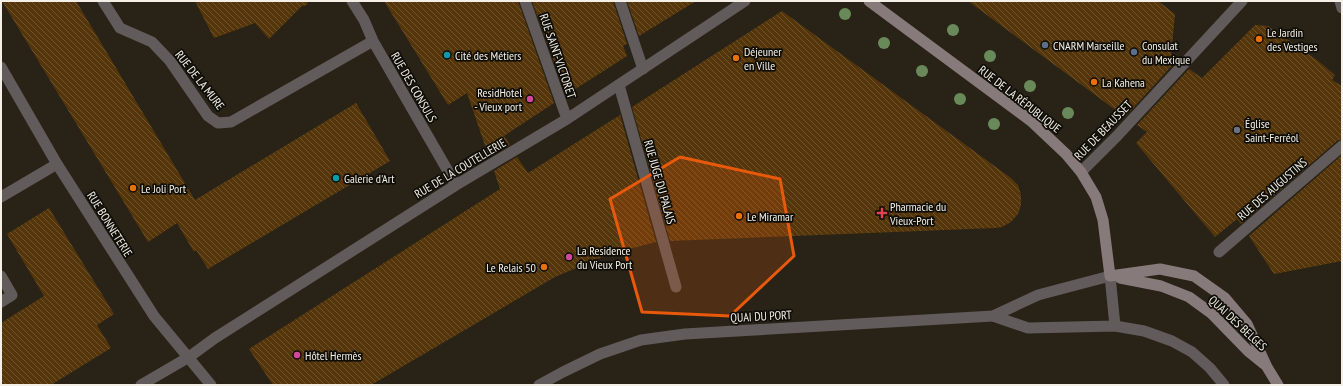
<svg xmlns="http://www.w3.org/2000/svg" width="1343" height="386" font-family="'PT Sans Narrow',sans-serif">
  <defs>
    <pattern id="building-back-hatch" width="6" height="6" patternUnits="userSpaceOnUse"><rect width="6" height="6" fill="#55360a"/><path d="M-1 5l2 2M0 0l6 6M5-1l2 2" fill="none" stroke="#6e532e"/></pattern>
  </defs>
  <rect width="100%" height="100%" fill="#292317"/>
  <path fill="url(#building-back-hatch)" d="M2,1H76L195,200L356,103L390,161L208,269L196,250L194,252L177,223L148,242Z
    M195,1H308L307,5L302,6L269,39L255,23L214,38Z
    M384,1H518L554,103L504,136L510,145L489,157L467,93L448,105Z
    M532,1H613L627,44L623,46L627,56L566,95Z
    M627,1H696L639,36Z
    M968,1H1158L1175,14L1171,56L1177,60L1125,117Z
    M782,11L1011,178L1018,185L1021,195V205L1018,214L1011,222L1002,227L995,228L670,241L632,107Z
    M1255,25L1268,26L1317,60L1335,75L1332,80L1342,86V139L1337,141L1241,224L1237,219L1215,237L1136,143L1147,132L1137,125L1189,69L1202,78Z
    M620,115L656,242L607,255L555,277L371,385H273L249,349L500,189L494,171L517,157L528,173Z
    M1342,155V261L1274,274L1249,236Z
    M49,208L114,314L97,325L111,348L51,385H1V323L44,296L7,234Z"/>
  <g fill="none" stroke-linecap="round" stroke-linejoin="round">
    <path stroke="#625b5c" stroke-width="11" d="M1110,276L1115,326
      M993,316L1028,328L1115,326L1144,331L1172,341L1192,352L1210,368L1224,385"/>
    <path stroke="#625b5c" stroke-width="11" d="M1340,1L1342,8
      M619,85L676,287
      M1081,172L1117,136L1242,1
      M1219,252L1342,146"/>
    <path stroke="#625b5c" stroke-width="11" d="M103,1L120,28L152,42L170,61L208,116L218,123L231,122L373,41
      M352,1L364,20L373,41L456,185
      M525,1L567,119
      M620,1L643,69
      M1,67L57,164L154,316L211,385
      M1,197L57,164
      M1,276L12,295L1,302
      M141,385L189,357L215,338L456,185L567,119L745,1
      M539,385L563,372L600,354L641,340L685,334L993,316L1038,295L1110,276"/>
    <path stroke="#867a7b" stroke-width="11" d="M869,1L1031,121L1066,154L1081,172L1096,197L1103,220L1110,276
      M1110,276L1160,269L1194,276L1225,298L1247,324L1267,367L1278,385
      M1120,278L1161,286L1189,297L1211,313L1248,351L1264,364"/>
  </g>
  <g fill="#6a895a">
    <circle cx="845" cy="14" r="6"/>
    <circle cx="953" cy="30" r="6"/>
    <circle cx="884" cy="43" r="6"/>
    <circle cx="990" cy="56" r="6"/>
    <circle cx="922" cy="71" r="6"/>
    <circle cx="1030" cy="86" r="6"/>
    <circle cx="960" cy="99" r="6"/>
    <circle cx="1068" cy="113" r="6"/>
    <circle cx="994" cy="124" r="6"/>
  </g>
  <path fill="#e8590c" fill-opacity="0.2" stroke="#e8590c" stroke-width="3" stroke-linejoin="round" d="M680,157L780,179L794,256L730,316L642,312L610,199Z"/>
  <g fill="#e8710a" stroke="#0f0d08" stroke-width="1.5">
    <circle cx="1259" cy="39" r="4"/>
    <circle cx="736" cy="58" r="4"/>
    <circle cx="1094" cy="82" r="4"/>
    <circle cx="133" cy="188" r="4"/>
    <circle cx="739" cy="216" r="4"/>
    <circle cx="544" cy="267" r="4"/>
  </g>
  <g fill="#5c6f8a" stroke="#0f0d08" stroke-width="1.5">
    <circle cx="1045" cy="45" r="4"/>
    <circle cx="1134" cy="52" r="4"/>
  </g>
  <g fill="#0f9aa8" stroke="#0f0d08" stroke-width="1.5">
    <circle cx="447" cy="55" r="4"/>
    <circle cx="336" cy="178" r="4"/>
  </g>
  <g fill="#d1479c" stroke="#0f0d08" stroke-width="1.5">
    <circle cx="530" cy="99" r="4"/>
    <circle cx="569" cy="257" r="4"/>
    <circle cx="297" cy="355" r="4"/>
  </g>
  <circle fill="#6b7280" stroke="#0f0d08" stroke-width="1.5" cx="1237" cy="130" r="4"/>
  <path fill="#e0444e" stroke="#0f0d08" stroke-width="1.5" d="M880 207h4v4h4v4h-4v4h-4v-4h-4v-4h4z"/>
  <g text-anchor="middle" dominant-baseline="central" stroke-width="3.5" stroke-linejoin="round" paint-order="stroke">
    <g font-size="12" fill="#f4f0e8" stroke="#0f0d08" text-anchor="start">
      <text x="1267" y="32">Le Jardin<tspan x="1267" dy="14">des Vestiges</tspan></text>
      <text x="1053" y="45">CNARM Marseille</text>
      <text x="1142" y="45">Consulat<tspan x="1142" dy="14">du Mexique</tspan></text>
      <text x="744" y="51">Déjeuner<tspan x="744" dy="14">en Ville</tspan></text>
      <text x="455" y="55">Cité des Métiers</text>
      <text x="1102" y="82">La Kahena</text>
      <text x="522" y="92" text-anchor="end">ResidHotel<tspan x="522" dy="14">- Vieux port</tspan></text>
      <text x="1245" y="123">Église<tspan x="1245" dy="14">Saint-Ferréol</tspan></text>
      <text x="344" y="178">Galerie d'Art</text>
      <text x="141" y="188">Le Joli Port</text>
      <text x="890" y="206">Pharmacie du<tspan x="890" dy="14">Vieux-Port</tspan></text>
      <text x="747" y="216">Le Miramar</text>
      <text x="577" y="250">La Residence<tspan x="577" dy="14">du Vieux Port</tspan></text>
      <text x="536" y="267" text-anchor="end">Le Relais 50</text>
      <text x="305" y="355">Hôtel Hermès</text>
    </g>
    <g font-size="12" fill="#f4f0e8" stroke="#0f0d08">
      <text transform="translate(558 56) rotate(71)">RUE SAINT-VICTORET</text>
      <text transform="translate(200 80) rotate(52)">RUE DE LA MURE</text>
      <text transform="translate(414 87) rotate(60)">RUE DES CONSULS</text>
      <text transform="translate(1020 99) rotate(38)">RUE DE LA RÉPUBLIQUE</text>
      <text transform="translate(1103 130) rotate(-46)">RUE DE BEAUSSET</text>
      <text transform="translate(460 168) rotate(-31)">RUE DE LA COUTELLERIE</text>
      <text transform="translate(660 182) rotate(74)">RUE JUGE DU PALAIS</text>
      <text transform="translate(1272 189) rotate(-41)">RUE DES AUGUSTINS</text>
      <text transform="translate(110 224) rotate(58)">RUE BONNETERIE</text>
      <text transform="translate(761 316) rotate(-3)">QUAI DU PORT</text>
      <text transform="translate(1238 323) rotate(43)">QUAI DES BELGES</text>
    </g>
  </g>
  <rect width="1343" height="386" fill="none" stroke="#f4f0e8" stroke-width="4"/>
</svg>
